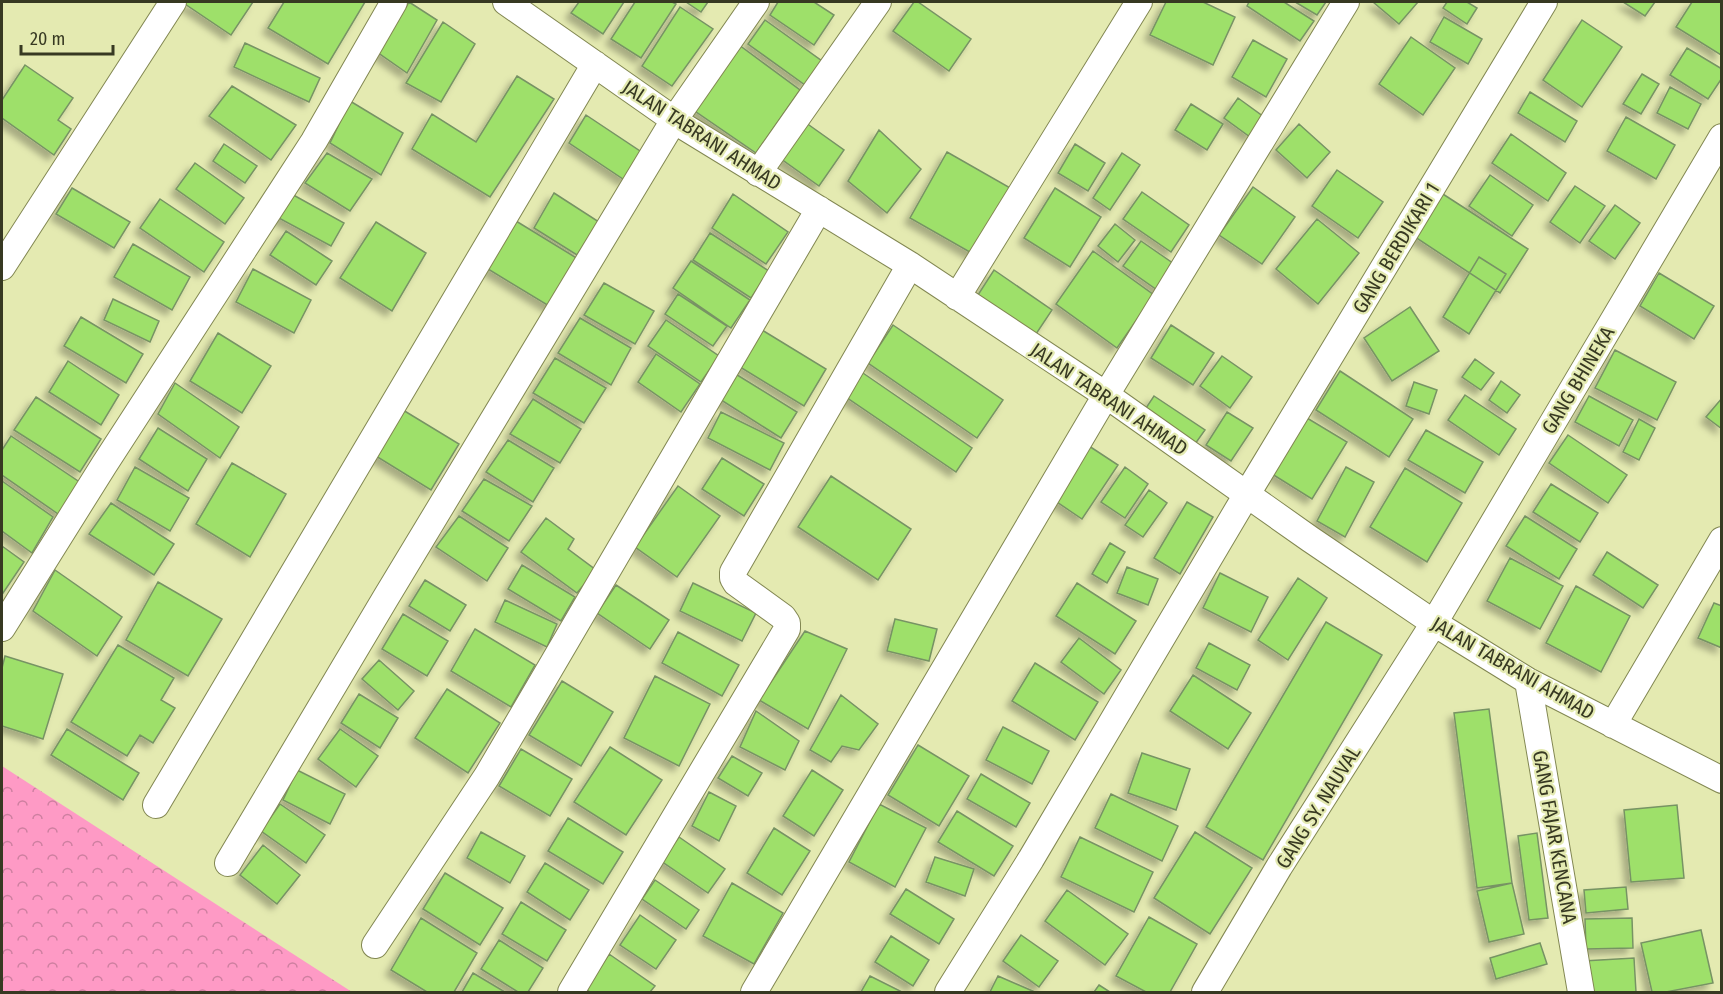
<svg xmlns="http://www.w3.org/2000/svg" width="1723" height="994" font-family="'Fira Sans Condensed',sans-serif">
  <defs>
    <pattern id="forest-crowns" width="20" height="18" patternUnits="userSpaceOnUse" patternTransform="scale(1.5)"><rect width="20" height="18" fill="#fe9ac5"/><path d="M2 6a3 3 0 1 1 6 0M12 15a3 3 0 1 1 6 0" fill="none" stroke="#ce7fa0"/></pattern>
    <filter id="shadow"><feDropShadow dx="-5.5" dy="5.5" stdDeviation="3" flood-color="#0004"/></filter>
  </defs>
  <rect width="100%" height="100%" fill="#e4eab1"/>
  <path fill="url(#forest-crowns)" d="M2,766L352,992H2Z"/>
  <path fill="#9ee06b" stroke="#779364" stroke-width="1.5" filter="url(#shadow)" d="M182,2H253L231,35Z
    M284,2H365L328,64L268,28Z
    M409,2L437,20L407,73L377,52Z
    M579,2H624L603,34L571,13Z
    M635,2H672L676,4L641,58L611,39Z
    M686,2H708L701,12Z
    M778,2H814L834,15L814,45L770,15Z
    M914,2H918L971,39L949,71L893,31Z
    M1166,2H1203L1235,17L1213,65L1150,35Z
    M1249,2H1284L1314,21L1300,41L1247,6Z
    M1295,2H1326L1317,15Z
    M1373,2H1418L1399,24Z
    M1447,2H1467L1477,8L1467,24L1443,8Z
    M1623,2H1655L1645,16Z
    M1692,2H1722L1721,55L1676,27Z
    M680,7L713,29L672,86L642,66Z
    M1444,17L1482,39L1468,64L1430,42Z
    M765,20L822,61L805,85L748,44Z
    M1582,20L1622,47L1582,107L1543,80Z
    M443,22L475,44L441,102L406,83Z
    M1411,37L1455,68L1423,115L1379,84Z
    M1253,40L1287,59L1266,97L1232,77Z
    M735,42L800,90L756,153L689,107Z
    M245,43L320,78L309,102L234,67Z
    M1687,48L1722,69V78L1708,99L1670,75Z
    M25,65L73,98L58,120L71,129L54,155L2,118V100Z
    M1642,74L1659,84L1641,114L1623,104Z
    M517,76L554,99L490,197L412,149L432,114L476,142Z
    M232,86L296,125L271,160L209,116Z
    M1670,87L1701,104L1688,129L1657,113Z
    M1530,92L1577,121L1565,142L1518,113Z
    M1238,98L1264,117L1250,137L1224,118Z
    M350,101L403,133L381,175L330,143Z
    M1191,104L1223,124L1207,150L1175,130Z
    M586,115L643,153L626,181L569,143Z
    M1626,117L1675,145L1656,179L1607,151Z
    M802,120L844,150L819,186L777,156Z
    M1299,124L1330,152L1307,178L1276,150Z
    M879,130L921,169L887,213L848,181Z
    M1511,134L1566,173L1548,201L1492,163Z
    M224,144L257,166L245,183L213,161Z
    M1075,144L1105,163L1088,191L1058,173Z
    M947,152L1012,189L975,255L910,218Z
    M327,153L372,179L350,211L305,183Z
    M1122,153L1140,165L1110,210L1093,198Z
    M195,163L244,198L225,224L176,189Z
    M1337,170L1383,202L1358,238L1312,206Z
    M1490,175L1533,205L1512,236L1469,206Z
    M1575,186L1605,206L1580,243L1550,222Z
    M1253,187L1295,217L1262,264L1219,235Z
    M1432,187L1528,249L1500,293L1415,237Z
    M72,188L130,222L114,248L56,214Z
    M1055,188L1101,217L1070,267L1024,238Z
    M288,192L344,223L331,246L275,216Z
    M1142,192L1189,225L1171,252L1123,219Z
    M554,193L599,222L577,255L534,228Z
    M733,194L788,232L766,264L712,228Z
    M160,199L224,242L204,272L140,228Z
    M1615,205L1640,223L1615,259L1589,241Z
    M1317,219L1359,253L1318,304L1276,269Z
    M516,221L583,262L554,309L488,269Z
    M376,222L426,253L392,311L340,278Z
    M1115,224L1135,240L1118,262L1098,246Z
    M286,231L332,261L316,285L270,255Z
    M710,233L769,271L751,298L693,260Z
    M1141,241L1177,266L1160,292L1123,266Z
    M133,244L190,277L172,310L114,277Z
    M1093,251L1154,295L1117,348L1056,304Z
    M1479,257L1506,274L1469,334L1443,317Z
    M691,261L750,300L731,328L673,288Z
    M253,269L311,300L294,333L236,302Z
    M994,270L1052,310L1034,337L976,298Z
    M1659,273L1714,306L1694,339L1640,306Z
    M604,283L654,311L635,344L584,315Z
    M678,294L727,326L713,346L665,314Z
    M113,299L159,321L150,342L104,320Z
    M1410,307L1439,351L1392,381L1364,338Z
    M81,317L143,354L126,383L64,346Z
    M580,318L631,348L611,385L558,353Z
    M666,320L719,356L701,382L648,346Z
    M893,325L1003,400L977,438L868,363Z
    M1171,325L1214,353L1193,385L1151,358Z
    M762,330L826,369L804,406L740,367Z
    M218,333L271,366L242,413L190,381Z
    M1615,350L1676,382L1657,420L1595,388Z
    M656,354L700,384L681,412L638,382Z
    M1222,356L1252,377L1230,408L1200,386Z
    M555,358L606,388L584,423L533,393Z
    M1475,359L1494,373L1481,390L1462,377Z
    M68,361L119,395L101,425L49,392Z
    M860,371L972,448L956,472L843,395Z
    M1340,371L1413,419L1389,457L1316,410Z
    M734,373L797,412L781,438L718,398Z
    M1501,381L1520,395L1507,413L1489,400Z
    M1414,382L1437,390L1429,414L1406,406Z
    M175,383L239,427L220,458L158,414Z
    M1465,395L1516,429L1499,455L1448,420Z
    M1154,396L1205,430L1195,444L1144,411Z
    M1589,396L1633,420L1619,446L1575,422Z
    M36,397L101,439L80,472L14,430Z
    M1722,398V429L1706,417Z
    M533,399L581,429L560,463L510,434Z
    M398,407L459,444L431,490L371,453Z
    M721,412L784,443L770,470L708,438Z
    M1227,412L1253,428L1231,461L1206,445Z
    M1307,418L1347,442L1312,499L1272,474Z
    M1639,419L1655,428L1639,460L1623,452Z
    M158,428L207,459L188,491L139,459Z
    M1426,430L1483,462L1465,493L1408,460Z
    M1568,435L1627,475L1608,503L1549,463Z
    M11,436L81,483L61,516L2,475V450Z
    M508,440L554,468L533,502L486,472Z
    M1089,446L1118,465L1082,519L1054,500Z
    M722,458L764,484L744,516L702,489Z
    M232,463L286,494L250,557L196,524Z
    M135,467L189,498L170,531L117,500Z
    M1125,467L1148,484L1125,518L1101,502Z
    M1346,467L1374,482L1345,537L1317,521Z
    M1405,468L1462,503L1427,562L1370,527Z
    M831,476L911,529L878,580L798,527Z
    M484,479L532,506L509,541L462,511Z
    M2,481L53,517L32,553L2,531Z
    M1551,484L1598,513L1580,542L1533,512Z
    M678,486L720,516L677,577L635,547Z
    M1149,490L1167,503L1143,537L1125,525Z
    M1187,502L1213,517L1180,574L1154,558Z
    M111,503L174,544L154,575L89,534Z
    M459,516L508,548L487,581L436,547Z
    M1525,516L1577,549L1559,579L1506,546Z
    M546,518L574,539L568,549L596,570L577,593L521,552Z
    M1110,543L1125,552L1107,583L1092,574Z
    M2,546L24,562L3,593L2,592Z
    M1607,552L1658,585L1643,608L1593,575Z
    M1510,558L1563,586L1540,629L1487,601Z
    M522,565L575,597L561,621L508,589Z
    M1127,567L1158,579L1148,605L1117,593Z
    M55,570L122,617L97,656L33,611Z
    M1220,573L1268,597L1251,632L1203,608Z
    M1298,578L1327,598L1288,660L1258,640Z
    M425,580L466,605L450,631L409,606Z
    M158,582L222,619L188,676L126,640Z
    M693,583L756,613L742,641L680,611Z
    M1077,583L1136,621L1115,654L1056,616Z
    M616,585L669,620L650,649L597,613Z
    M1576,586L1630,616L1601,672L1546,643Z
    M505,600L557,624L547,647L495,622Z
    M1714,603L1722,606V648L1698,638Z
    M403,614L448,641L427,676L382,649Z
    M895,619L937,629L929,661L887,651Z
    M1326,622L1382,655L1263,860L1206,827Z
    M475,629L535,665L511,707L451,671Z
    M805,631L847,649L808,729L759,700Z
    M678,632L739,665L722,696L662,663Z
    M1079,638L1121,670L1104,694L1061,662Z
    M1209,643L1250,665L1237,690L1196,668Z
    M118,645L174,678L161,700L175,708L153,743L140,735L127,756L71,722Z
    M5,656L63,674L43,739L2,726V668Z
    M379,660L414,691L398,710L362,679Z
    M1035,663L1098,702L1075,740L1012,701Z
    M1193,675L1251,713L1228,749L1170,711Z
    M655,676L710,704L679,766L624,738Z
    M562,681L613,712L581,766L529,735Z
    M447,689L500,723L468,773L415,738Z
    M359,694L398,718L380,748L341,723Z
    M841,695L878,724L859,750L842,746L831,762L810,750Z
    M1489,709L1512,883L1477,888L1454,713Z
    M756,711L799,741L785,770L740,747Z
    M1003,727L1049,751L1032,784L986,760Z
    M67,729L139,773L123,800L51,755Z
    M340,729L378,756L356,787L318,759Z
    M918,745L969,776L939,826L888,795Z
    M610,747L662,780L626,835L574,802Z
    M521,749L572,779L550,816L499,786Z
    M1142,753L1190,769L1176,810L1128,793Z
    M732,756L762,773L748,796L718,778Z
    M297,770L345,794L330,824L283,800Z
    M812,770L843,790L814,836L783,816Z
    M981,774L1030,803L1016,827L967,799Z
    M709,792L736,806L719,841L692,826Z
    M1111,794L1178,826L1162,861L1095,828Z
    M280,804L325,835L306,863L261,831Z
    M879,804L926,828L895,887L849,862Z
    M1677,805L1684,878L1631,882L1624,810Z
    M957,811L1013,846L994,876L938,842Z
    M568,818L623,852L603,884L548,851Z
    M774,828L810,851L782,895L747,873Z
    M481,832L525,856L510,883L467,858Z
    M1195,832L1252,868L1210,934L1154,898Z
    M1537,833L1548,918L1529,920L1518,836Z
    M679,837L725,869L708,893L661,861Z
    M1080,837L1153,872L1134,912L1061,877Z
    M263,845L300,875L277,904L240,875Z
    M935,857L974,869L965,896L926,882Z
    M545,863L589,890L570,920L527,892Z
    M445,873L503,908L480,945L423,909Z
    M655,880L699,910L686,929L642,899Z
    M732,883L783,913L754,964L703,936Z
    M1512,883L1524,934L1489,942L1477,891Z
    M1626,887L1628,909L1586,913L1584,890Z
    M906,889L954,919L939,944L890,914Z
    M1067,890L1128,934L1105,965L1045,921Z
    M521,902L566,930L547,961L502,934Z
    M640,915L676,940L656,969L620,945Z
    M1149,917L1197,944L1170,992H1146L1116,976Z
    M421,918L477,953L454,992H427L391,970Z
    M1632,918L1633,948L1586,949L1585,919Z
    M1701,930L1713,983L1666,992H1652L1641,943Z
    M1021,935L1058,961L1039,987L1003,961Z
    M891,936L929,960L913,986L875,962Z
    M499,940L543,968L528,992H518L481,969Z
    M1540,943L1547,964L1496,979L1490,958Z
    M609,954L655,986L650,992H590L586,989Z
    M1634,958L1636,992H1585L1583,961Z
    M473,973L505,992H462Z
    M870,976L902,992H861Z
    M998,976L1035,992H990Z
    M1099,985L1110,992H1094Z"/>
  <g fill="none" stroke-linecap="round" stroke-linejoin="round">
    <g stroke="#828752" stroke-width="28">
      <path id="minor" d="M506,2L683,126L910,265L1106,395L1310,539L1434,623L1528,681L1722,780
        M758,173L878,2
        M2,267L173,2
        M957,297L1139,2
        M2,628L104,465L314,141L394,2
        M1528,681L1581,992
        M1613,725L1722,540
        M156,805L595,64
        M228,863L385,599L674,120L756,2
        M375,945L487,776L819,209
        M571,992L787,629V623L783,617L736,583L733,578V572L910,265
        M754,992L1106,395L1346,2
        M948,992L1031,859L1247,494L1544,2
        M1205,992L1279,867L1434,623L1722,137"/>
    </g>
    <use href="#minor" stroke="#fff" stroke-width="26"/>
  </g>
  <g text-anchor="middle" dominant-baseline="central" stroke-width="4.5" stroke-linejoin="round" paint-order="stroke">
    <g font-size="20" fill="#373922" stroke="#e4eab1">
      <text transform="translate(702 135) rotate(33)">JALAN TABRANI AHMAD</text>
      <text transform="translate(1396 248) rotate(-59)">GANG BERDIKARI 1</text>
      <text transform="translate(1578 380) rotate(-59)">GANG BHINEKA</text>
      <text transform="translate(1109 399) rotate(34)">JALAN TABRANI AHMAD</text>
      <text transform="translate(1513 668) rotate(30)">JALAN TABRANI AHMAD</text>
      <text transform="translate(1318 807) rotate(-58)">GANG SY. NAUVAL</text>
      <text transform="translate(1555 837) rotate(80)">GANG FAJAR KENCANA</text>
    </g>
  </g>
  <rect width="1723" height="994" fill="none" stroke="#373922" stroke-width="6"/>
  <path d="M21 45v9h92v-9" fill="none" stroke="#373922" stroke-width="3"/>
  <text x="30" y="45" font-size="18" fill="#373922" stroke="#e4eab1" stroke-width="4.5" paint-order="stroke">20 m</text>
</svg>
